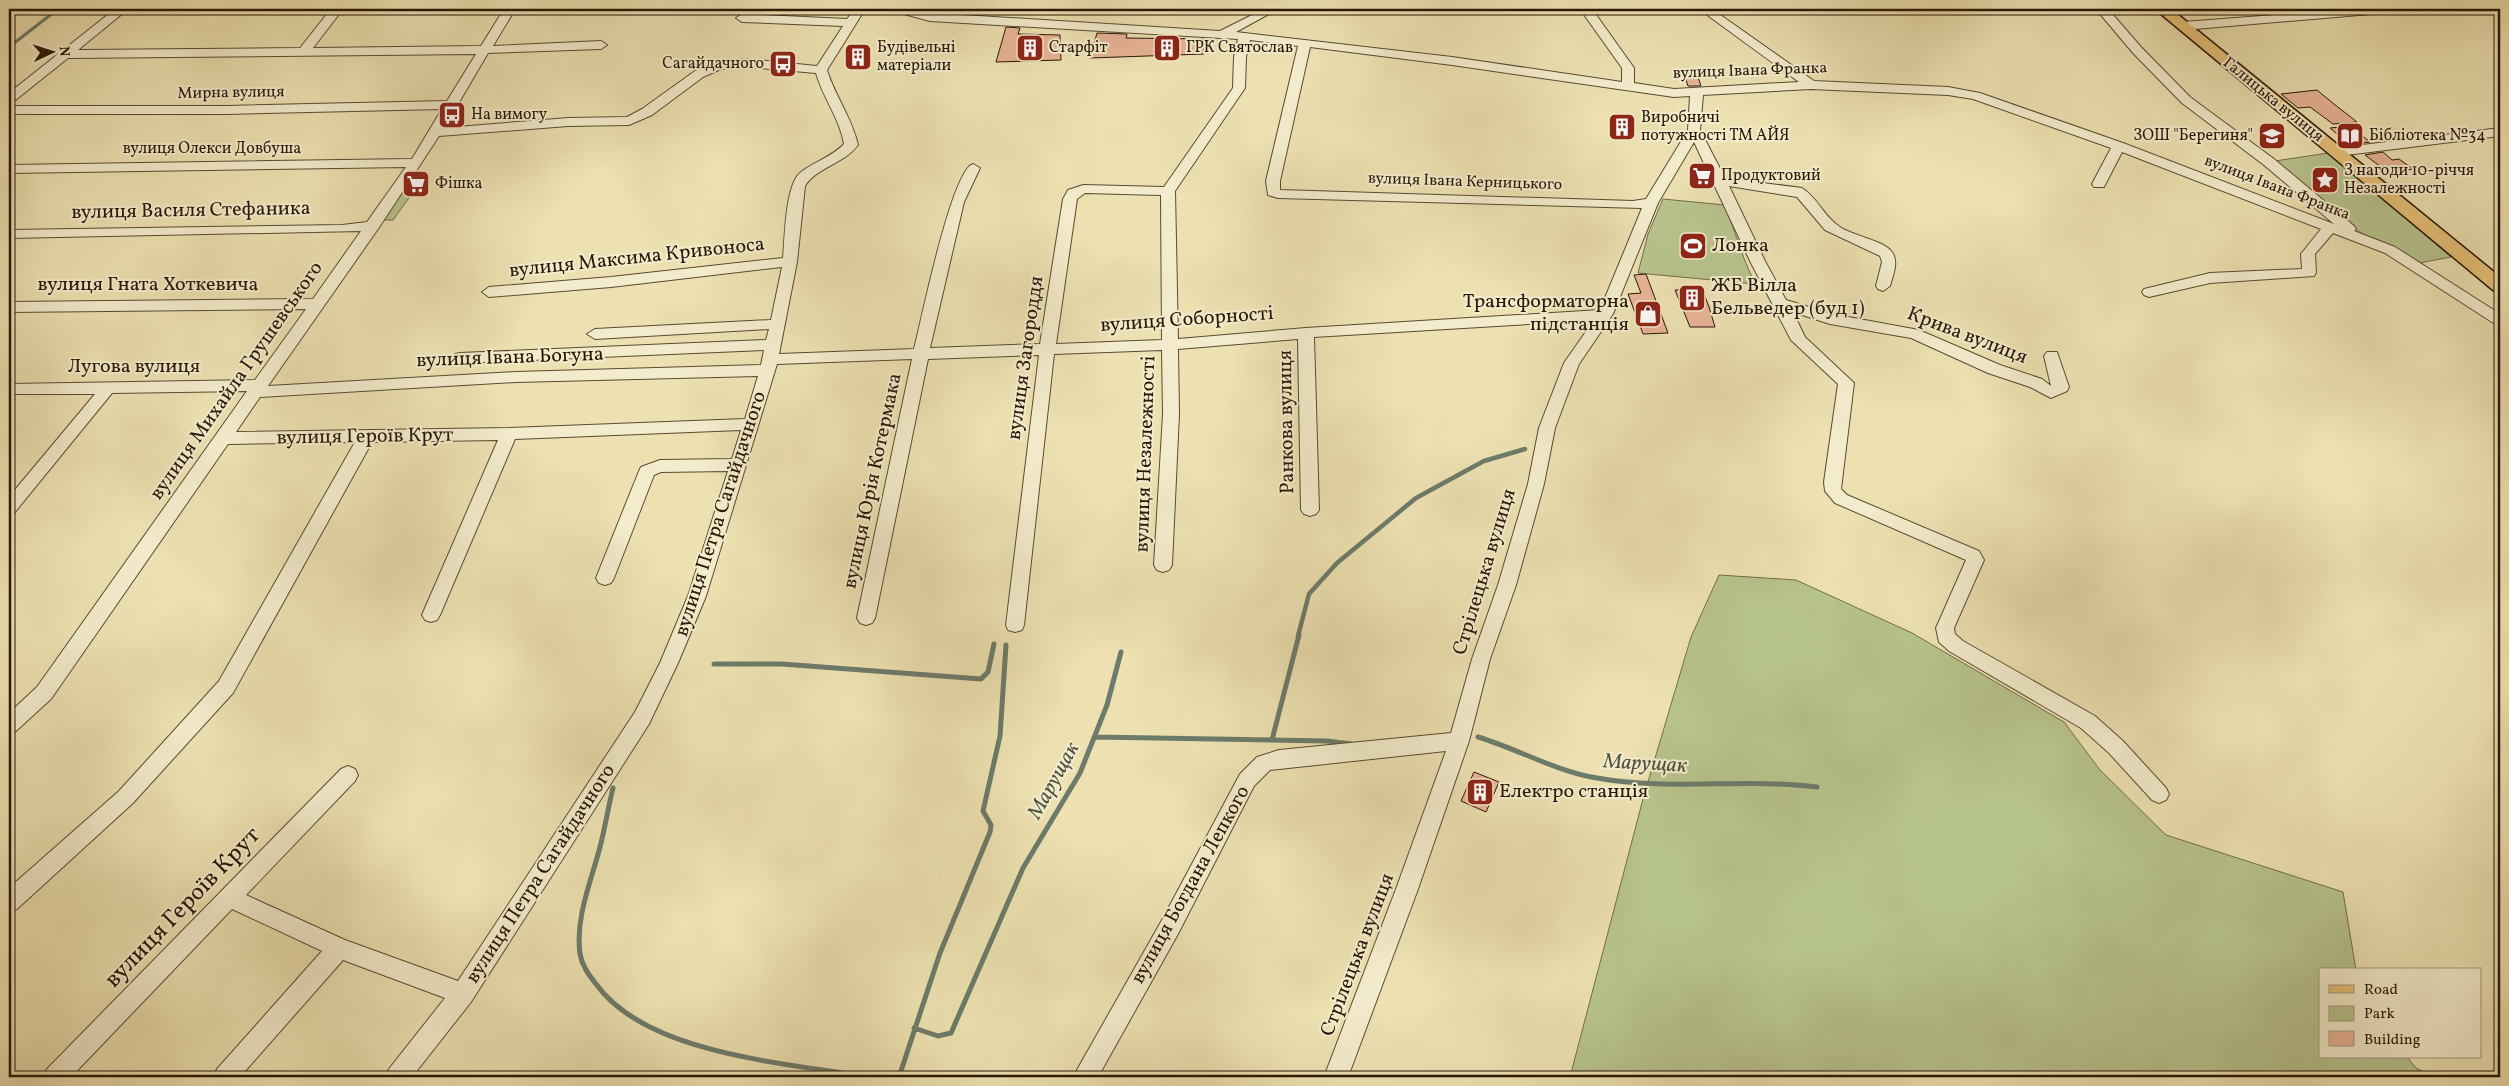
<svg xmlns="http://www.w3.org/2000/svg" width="2509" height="1086" font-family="Vollkorn,serif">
  <rect width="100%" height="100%" fill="#ede1b1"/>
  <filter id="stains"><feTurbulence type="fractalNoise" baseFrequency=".004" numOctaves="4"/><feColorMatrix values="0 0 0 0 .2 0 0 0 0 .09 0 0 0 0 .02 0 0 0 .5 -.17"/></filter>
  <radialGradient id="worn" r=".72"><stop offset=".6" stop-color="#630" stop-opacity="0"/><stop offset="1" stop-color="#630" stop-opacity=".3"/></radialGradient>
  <path fill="#b7c38d" stroke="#706d4a" d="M2328,153L2451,257L2419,263L2395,247L2367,238L2275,161Z
    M399,191H414L393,220H379Z
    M1663,199L1725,205L1745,261L1755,284L1638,273L1648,234Z
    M1719,575L1796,580L1912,633L2064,722L2100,770L2166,835L2343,892L2356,970H2320V1057H2407L2416,1068L2434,1077H1570L1643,799L1691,637Z"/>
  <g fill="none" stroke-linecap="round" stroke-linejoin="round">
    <path stroke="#6c7b6a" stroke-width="3" d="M9,47L58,9"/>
    <path stroke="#6c7b6a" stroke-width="4.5" d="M1298,636L1309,594L1337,563L1416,498L1484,461L1525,449"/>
    <path stroke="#6c7b6a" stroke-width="5" d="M714,664H782L981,679L988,672L994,644
      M1096,737L1327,741L1352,744
      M1478,737C1518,749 1555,771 1597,778C1669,791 1744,778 1817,787
      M1272,740L1299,635
      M613,788C608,808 605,828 600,847C591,882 575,918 580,954C582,966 589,975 596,984C647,1055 788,1063 869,1077
      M914,1028L938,1036L951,1033L1023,868L1080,773L1107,705L1121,652
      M899,1077L940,953L990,832L991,825L983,811L1000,736L1006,645"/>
  </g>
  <path fill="#e7b397" stroke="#291706" d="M1006,27L1020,28L1018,34L1060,35L1061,60L996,62Z
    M1097,33L1127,34L1126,38L1204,39V54L1090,58Z
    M1683,71H1696L1701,86H1688Z
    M2317,90L2334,104L2357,122L2333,124L2310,107L2298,108L2281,94Z
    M2350,126L2370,142L2350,145L2330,128Z
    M2383,152L2392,160L2399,159L2413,169L2389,173L2365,155Z
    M1692,168L1705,170L1712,184L1690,180Z
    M412,180H426L418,193H405Z
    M1646,274L1668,333L1643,334L1628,294L1641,293L1634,275Z
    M1702,289L1709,307L1715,327H1690L1675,290Z
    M1474,772L1499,782L1486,812L1461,801Z"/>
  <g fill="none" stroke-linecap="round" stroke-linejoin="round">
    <g stroke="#5a4a31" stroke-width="2">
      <path id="minor" d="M115,9H128L78,50L300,48L331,9H343L313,48L481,46L504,9H512L514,11L493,46L601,41L607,45L601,49L488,53L444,128L568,118L627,117L642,109L695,71L719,61L747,59L817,66L843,26L742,22L736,18L742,14L847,19L855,9H870L862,14L827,70C835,96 852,118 858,145C844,164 817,167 805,186L797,262L779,354L914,349C921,322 952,169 973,164L980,168L964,202L930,348L1040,344L1063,199L1068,190L1083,185L1164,187L1233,88L1234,57L1238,39L930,21L893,11L891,9H910L930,13L1220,31L1264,9H1278L1236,32L1452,57L1622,82V68L1580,9H1592L1634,68V83L1674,89L1799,82L1699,9H1712L1814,81L1948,87L1980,93L2123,143L2334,224L2264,165L2182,103L2133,53L2096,9H2108L2141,47L2190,97L2274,159L2354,226L2356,229L2354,231L2395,247L2500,314V326L2495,324L2385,253L2333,233L2315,254L2316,273L2314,276L2210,283L2149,297L2144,295L2142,292L2144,289L2210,273L2302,269L2301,254L2321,229L2122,152L2104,187H2094L2092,184L2111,148L1973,99L1948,95L1811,89L1703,95L1700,130L1725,178L1802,188C1818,198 1824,217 1840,227C1853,236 1883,240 1892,252C1899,262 1893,275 1890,286L1883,291L1878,289L1876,286L1882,262L1880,256L1825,230L1797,197L1729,186L1765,261L1786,300L1832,314L1919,330L2000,365L2042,379L2051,386L2044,356L2047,352H2057L2069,387L2067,391L2051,398L2030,387L1988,373L1911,338L1830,324L1793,312L1805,337L1854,383L1841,489L1847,495L1979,551L1984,560L1954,628L1955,634L1963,641L2095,716L2123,741L2166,788L2169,794L2166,800L2159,803L2152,800L2109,753L2081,728L1949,651L1939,642L1936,628L1966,560L1835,503L1825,491L1824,482L1838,384L1791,340L1750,261L1694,142L1658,203L1613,314L1579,364L1555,428L1544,484L1516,585L1490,659L1469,741L1418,889L1348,1077H1324L1396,889L1446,751L1270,770L1254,786L1178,934L1098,1077H1073L1162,920L1240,774L1257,757L1279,750L1451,733L1472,659L1498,585L1528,484L1539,428L1564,363L1594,320L1314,337L1319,510L1316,514L1310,516L1304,514L1301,510L1298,339L1178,349L1179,414L1172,565L1169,570L1163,572L1157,570L1154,565L1163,414L1162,350L1054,354L1024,625L1022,630L1015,632L1008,630L1006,625L1039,355L928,359L875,618L872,623L866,625L860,623L857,618L912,359L777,364L706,596L678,663L649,724L471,1002L412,1077H385L389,1069L445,998L343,960L240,1077H213L217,1069L322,951L232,909L71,1077H43L47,1069L341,769L348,766L355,769L358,775L355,781L246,895L345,940L458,981L635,712L660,663L688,596L728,471L661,472L654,475L614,578L611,583L605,585L599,583L596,578L639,471L641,467L660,460L732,459L741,430L515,439L440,615L437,620L431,622L425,620L422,615L498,440L372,442L233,693L133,803L17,909L9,912V888L119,791L219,681L355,442L228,444L51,699L16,731L9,733V713L37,687L247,391L112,393L15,512L9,514V497L95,394H9V384L255,380L306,309L9,312V302L313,299L361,231L9,238V230L342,225L367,222L406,167L9,173V165L412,159L442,109L226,114H9V106H226L447,101L476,54L68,58L13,102L9,103V93ZM1250,40L1298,46L1266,181L1268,195L1278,198L1642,208L1600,310L1306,328L1178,339L1175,191L1245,88L1246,57ZM1310,47L1452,65L1674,97L1690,96L1688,130L1646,199L1633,201L1280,190V181ZM747,67L816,73C823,98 840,119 844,144C832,157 815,161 801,172C785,184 785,238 783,258L611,277L489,287L482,292L489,297L611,287L782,267L771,320L595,329L587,334L595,339L769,329L766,340L460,353L455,354L452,358L455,362L460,363L764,350L761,365L516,372L268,386L380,226L439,136L568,126L629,125L652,115L703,77L721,69ZM1085,193L1161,195L1162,340L1056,344L1077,199ZM758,376L745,419L509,428L236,432L260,397L516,382Z
        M2354,9H2401L2395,12L2183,30L2177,26L2183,22Z
        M2500,128V136L2338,156L2331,152L2338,148Z"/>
    </g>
    <g stroke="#291706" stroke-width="3">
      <path id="major" d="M2155,9H2171L2500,277V292L2493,290Z"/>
    </g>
    <use href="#minor" fill="#f3eccc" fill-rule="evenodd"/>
    <use href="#major" fill="#e6c078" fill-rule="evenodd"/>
  </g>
  <defs>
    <g id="building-square" transform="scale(1.4375)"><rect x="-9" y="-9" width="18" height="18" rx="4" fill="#8f2418" stroke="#f3eccc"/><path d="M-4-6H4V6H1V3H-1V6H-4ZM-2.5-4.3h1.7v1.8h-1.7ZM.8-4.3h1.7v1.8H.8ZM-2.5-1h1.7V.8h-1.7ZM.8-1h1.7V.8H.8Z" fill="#fff"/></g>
    <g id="bus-square" transform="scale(1.4375)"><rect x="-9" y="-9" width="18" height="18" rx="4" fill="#8f2418" stroke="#f3eccc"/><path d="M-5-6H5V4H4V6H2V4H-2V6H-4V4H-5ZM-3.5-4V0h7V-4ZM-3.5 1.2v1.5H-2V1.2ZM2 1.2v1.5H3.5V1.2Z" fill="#fff"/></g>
    <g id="school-square" transform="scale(1.4375)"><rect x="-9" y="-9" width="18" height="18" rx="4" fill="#8f2418" stroke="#f3eccc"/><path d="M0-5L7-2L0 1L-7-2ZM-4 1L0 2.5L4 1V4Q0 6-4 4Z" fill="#fff"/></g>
    <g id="library-square" transform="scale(1.4375)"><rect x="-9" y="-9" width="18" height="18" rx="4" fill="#8f2418" stroke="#f3eccc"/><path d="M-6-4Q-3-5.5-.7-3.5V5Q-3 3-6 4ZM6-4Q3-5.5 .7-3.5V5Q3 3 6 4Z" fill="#fff"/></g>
    <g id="supermarket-square" transform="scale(1.4375)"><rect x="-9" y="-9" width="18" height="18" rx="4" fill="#8f2418" stroke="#f3eccc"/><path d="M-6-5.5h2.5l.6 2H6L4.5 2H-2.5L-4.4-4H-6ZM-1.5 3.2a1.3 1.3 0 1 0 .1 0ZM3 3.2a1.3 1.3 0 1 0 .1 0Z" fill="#fff"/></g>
    <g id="sight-square" transform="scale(1.4375)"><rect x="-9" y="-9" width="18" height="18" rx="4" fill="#8f2418" stroke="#f3eccc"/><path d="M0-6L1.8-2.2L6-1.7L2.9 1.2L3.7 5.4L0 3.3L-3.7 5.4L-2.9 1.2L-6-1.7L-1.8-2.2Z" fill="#fff"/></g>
    <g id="stadium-square" transform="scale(1.4375)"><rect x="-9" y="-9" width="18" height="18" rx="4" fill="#8f2418" stroke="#f3eccc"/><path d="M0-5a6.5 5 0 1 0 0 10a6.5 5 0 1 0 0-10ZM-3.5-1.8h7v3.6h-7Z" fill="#fff"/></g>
    <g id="shop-square" transform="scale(1.4375)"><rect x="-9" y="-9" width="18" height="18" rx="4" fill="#8f2418" stroke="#f3eccc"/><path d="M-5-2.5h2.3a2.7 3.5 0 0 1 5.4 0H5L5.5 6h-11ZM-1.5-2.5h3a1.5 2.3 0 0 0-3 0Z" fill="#fff"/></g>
  </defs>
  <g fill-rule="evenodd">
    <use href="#building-square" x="1030" y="48"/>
    <use href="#building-square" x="1167" y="48"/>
    <use href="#building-square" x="858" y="57"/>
    <use href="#bus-square" x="783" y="64"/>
    <use href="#bus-square" x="452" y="115"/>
    <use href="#building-square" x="1622" y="127"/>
    <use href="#school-square" x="2272" y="136"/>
    <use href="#library-square" x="2350" y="136"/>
    <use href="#supermarket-square" x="1702" y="176"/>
    <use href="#sight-square" x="2325" y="180"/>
    <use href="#supermarket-square" x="416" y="184"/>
    <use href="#stadium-square" x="1693" y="246"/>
    <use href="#building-square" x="1692" y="298"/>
    <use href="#shop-square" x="1648" y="314"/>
    <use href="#building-square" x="1480" y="792"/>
  </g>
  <g text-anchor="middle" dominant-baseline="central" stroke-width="4" stroke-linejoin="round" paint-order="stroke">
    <g font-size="16" fill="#291706" stroke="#f3eccc" text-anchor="start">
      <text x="877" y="48">Будівельні<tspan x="877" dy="18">матеріали</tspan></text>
      <text x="1049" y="48">Старфіт</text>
      <text x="1186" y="48">ГРК Святослав</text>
      <text x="764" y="64" text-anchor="end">Сагайдачного</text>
      <text x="471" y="115">На вимогу</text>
      <text x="1641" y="118">Виробничі<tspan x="1641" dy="18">потужності ТМ АЙЯ</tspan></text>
      <text x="2253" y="136" text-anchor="end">ЗОШ "Берегиня"</text>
      <text x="2369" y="136">Бібліотека №34</text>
      <text x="2344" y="171">З нагоди 10-річчя<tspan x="2344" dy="18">Незалежності</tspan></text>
      <text x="1721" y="176">Продуктовий</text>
      <text x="435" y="184">Фішка</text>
    </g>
    <g font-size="16" fill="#291706" stroke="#f3eccc">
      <text transform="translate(1750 71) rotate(-2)">вулиця Івана Франка</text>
      <text transform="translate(231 93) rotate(-1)">Мирна вулиця</text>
      <text transform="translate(2273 100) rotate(39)">Галицька вулиця</text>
      <text x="212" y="149">вулиця Олекси Довбуша</text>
      <text transform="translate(1465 182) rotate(2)">вулиця Івана Керницького</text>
      <text transform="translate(2277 188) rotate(21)">вулиця Івана Франка</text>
    </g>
    <g font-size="20" fill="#291706" stroke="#f3eccc">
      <text transform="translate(191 211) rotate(-1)">вулиця Василя Стефаника</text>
      <text transform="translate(637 258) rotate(-6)">вулиця Максима Кривоноса</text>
      <text x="148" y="285">вулиця Гната Хоткевича</text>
      <text transform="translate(1187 320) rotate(-4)">вулиця Соборності</text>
      <text transform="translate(1967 336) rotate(21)">Крива вулиця</text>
      <text transform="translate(510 358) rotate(-2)">вулиця Івана Богуна</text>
      <text transform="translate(1026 358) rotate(-82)">вулиця Загороддя</text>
      <text x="134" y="367">Лугова вулиця</text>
      <text transform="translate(237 381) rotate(-55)">вулиця Михайла Грушевського</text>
      <text transform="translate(1287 422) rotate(-91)">Ранкова вулиця</text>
      <text transform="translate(365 437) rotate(-1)">вулиця Героїв Крут</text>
      <text transform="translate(1146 454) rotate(-88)">вулиця Незалежності</text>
      <text transform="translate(873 481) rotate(-78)">вулиця Юрія Котермака</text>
      <text transform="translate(721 514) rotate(-72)">вулиця Петра Сагайдачного</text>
      <text transform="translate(1485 572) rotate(-73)">Стрілецька вулиця</text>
      <text transform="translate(541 874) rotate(-57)">вулиця Петра Сагайдачного</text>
      <text transform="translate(1191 885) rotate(-61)">вулиця Богдана Лепкого</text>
      <text transform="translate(1358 955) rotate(-69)">Стрілецька вулиця</text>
    </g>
    <g font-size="20" fill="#291706" stroke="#f3eccc" text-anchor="start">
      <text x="1712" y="246">Лонка</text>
      <text x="1711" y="286">ЖБ Вілла<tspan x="1711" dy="23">Бельведер (буд 1)</tspan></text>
      <text x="1629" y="302" text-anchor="end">Трансформаторна<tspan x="1629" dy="23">підстанція</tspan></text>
      <text x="1499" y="792">Електро станція</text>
    </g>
    <g font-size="21" font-style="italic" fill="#505140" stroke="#f3eccc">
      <text transform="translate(1645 764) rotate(3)">Марущак</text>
      <text transform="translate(1054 781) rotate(-61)">Марущак</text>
    </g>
    <g font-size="24" fill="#291706" stroke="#f3eccc">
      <text transform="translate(183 908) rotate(-46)">вулиця Героїв Крут</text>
    </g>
  </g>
  <rect width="2509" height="1086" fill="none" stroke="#ede1b1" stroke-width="30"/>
  <rect x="10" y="10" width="2489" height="1066" fill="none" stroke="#291706" stroke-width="2.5"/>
  <rect x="15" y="15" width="2479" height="1056" fill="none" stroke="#291706"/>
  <rect x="2319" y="968" width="162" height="90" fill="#f3eccc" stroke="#a2977d"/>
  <rect x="2329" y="985" width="25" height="8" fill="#e6c078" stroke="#a2977d"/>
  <text x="2364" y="994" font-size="15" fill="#291706">Road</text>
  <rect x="2329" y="1006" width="25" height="15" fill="#b7c38d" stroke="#a2977d"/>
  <text x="2364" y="1018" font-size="15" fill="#291706">Park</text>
  <rect x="2329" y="1031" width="25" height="15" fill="#e7b397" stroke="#a2977d"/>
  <text x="2364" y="1044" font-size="15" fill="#291706">Building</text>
  <g transform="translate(52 52) rotate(86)" stroke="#f3eccc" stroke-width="4" paint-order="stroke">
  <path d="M0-4L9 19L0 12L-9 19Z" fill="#291706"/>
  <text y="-8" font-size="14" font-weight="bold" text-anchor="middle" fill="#291706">N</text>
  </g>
  <rect width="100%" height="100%" filter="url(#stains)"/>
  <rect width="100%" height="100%" fill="url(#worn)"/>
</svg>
